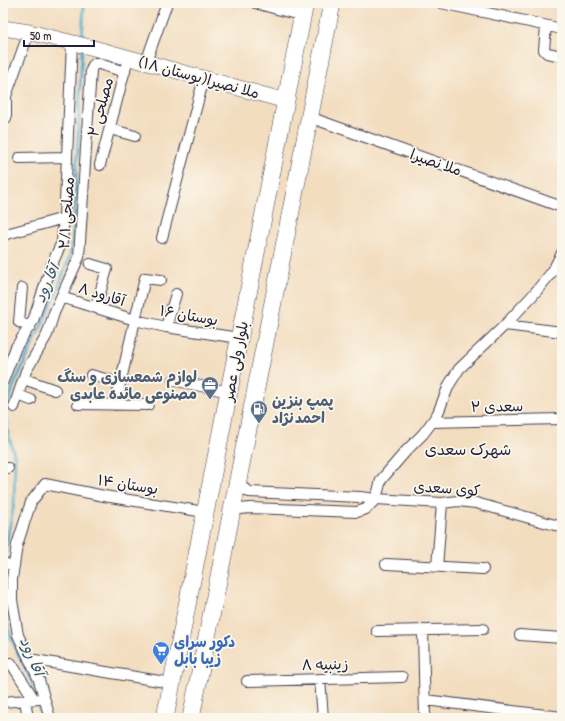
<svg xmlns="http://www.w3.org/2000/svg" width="565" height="721" font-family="'Patrick Hand','Playpen Sans Arabic',sans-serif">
  <rect width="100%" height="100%" fill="#fbf7ec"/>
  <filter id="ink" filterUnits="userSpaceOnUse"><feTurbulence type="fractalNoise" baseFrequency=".025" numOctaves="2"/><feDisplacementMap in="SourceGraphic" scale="8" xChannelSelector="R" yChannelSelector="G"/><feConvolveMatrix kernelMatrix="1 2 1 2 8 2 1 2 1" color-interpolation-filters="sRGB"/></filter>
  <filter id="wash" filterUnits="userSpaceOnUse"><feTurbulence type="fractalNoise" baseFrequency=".012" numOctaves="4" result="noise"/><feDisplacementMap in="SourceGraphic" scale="16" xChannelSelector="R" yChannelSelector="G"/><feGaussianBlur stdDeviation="0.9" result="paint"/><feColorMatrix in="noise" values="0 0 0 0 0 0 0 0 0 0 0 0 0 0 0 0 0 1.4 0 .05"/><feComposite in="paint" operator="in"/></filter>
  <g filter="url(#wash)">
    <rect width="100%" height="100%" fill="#f3ddbf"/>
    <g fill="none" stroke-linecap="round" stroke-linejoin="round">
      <path stroke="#4cabcb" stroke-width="3" d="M82,41L84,3
        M3,561L14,504L15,458L8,433L5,415L13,387L55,296L70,256L74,228L82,49
        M3,603C5,615 7,627 12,639C18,657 29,673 34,691
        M37,700L41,718"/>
    </g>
  </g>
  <g filter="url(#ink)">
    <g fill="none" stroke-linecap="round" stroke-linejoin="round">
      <g stroke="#413e4f" stroke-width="12">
        <path id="street" d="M255,3L303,16
          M441,3L562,29
          M546,26L544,50L547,53L562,56
          M146,62L167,3
          M309,117L562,207
          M6,118V96L29,32
          M110,129L135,136
          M19,158L67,157
          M100,165L128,58
          M3,235L64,218
          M162,238L204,78
          M562,253L552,272L533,295L505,325L459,369L449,385L438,413L432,422L423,434L406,451L381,480L376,499L442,503L458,501L476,503L562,527
          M90,264L107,269L96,307
          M22,288L19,322L30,327
          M61,297L135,320L166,327L239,338
          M505,325L562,332
          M166,327L176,294
          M91,375L120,383
          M24,379L55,390
          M173,380L229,392
          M3,381L16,347L33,321L52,264L62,242L65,202L72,43
          M18,395L31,400
          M78,404L148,405
          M115,405L145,278L161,280
          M14,407L26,371L47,335L54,313L79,257L91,70L93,65L96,63L125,72
          M432,422L562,419
          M3,468H8
          M232,513L240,509L250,508L357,512L366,509L376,499L360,497L249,492L242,487L238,479
          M3,563L14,566
          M386,564L483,569
          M437,567L442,503
          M423,630L425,718
          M377,631L483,629
          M520,635L562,638
          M29,659L171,683
          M3,664L11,663L34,699
          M320,679L323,718
          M247,681L402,677
          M25,700L28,718
          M425,700L562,717
          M3,702L39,699
          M50,718L39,680L18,635L12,600V579L17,545L31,502L45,484L104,496L205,512"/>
      </g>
      <g stroke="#413e4f" stroke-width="16">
        <path id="secondary" d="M3,28L29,32L90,47L286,101"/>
      </g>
      <g stroke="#413e4f" stroke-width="18">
        <path id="primary" d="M165,718L305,3
          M191,718L332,3"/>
      </g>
      <use href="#street" stroke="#fff" stroke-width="10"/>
      <use href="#secondary" stroke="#fff" stroke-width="15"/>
      <use href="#primary" stroke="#fff" stroke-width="17"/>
    </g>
  </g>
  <defs>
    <g id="office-pin" transform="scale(0.9)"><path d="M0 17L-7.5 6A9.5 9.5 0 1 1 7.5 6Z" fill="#5c6f8a" stroke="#fbf7ec"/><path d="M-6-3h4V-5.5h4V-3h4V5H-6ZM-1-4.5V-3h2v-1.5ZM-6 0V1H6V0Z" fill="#fff"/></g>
    <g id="fuel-pin" transform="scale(0.9)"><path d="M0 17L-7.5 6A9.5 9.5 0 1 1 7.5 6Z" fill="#5c6f8a" stroke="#fbf7ec"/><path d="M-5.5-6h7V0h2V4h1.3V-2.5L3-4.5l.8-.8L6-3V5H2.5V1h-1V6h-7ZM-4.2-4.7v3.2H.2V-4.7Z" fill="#fff"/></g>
    <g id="supermarket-pin" transform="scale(0.9)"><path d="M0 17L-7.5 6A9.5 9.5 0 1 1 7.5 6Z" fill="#3f7fe0" stroke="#fbf7ec"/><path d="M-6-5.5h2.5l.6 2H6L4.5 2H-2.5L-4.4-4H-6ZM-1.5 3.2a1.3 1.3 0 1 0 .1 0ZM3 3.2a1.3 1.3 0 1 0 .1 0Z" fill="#fff"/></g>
  </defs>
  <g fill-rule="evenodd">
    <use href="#office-pin" x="210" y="385"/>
    <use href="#fuel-pin" x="259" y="409"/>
    <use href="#supermarket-pin" x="161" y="650"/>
  </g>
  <g text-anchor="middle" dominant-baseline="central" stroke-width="3.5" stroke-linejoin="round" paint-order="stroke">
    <g font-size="15" fill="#22223b" stroke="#fbf7ec">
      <text transform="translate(199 77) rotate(15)">ملا نصیرا(بوستان ۱۸)</text>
      <text transform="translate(100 107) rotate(-75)">مصلحی ۲</text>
      <text transform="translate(436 162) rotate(19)">ملا نصیرا</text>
      <text transform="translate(66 213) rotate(-86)">مصلحی ۲/۱</text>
      <text transform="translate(102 294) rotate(17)">آقارود ۸</text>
      <text transform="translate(189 315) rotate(10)">بوستان ۱۶</text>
      <text transform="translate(235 361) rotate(-79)">بلوار ولی عصر</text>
      <text transform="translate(497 406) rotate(-1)">سعدی ۲</text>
      <text transform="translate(128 484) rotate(9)">بوستان ۱۴</text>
      <text transform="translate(447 488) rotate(4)">کوی سعدی</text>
      <text transform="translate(325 664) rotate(-1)">زینبیه ۸</text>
    </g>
    <g font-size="15" font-weight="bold" fill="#4e5e75" stroke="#fbf7ec" text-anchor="end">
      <text x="197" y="376">لوازم شمعسازی و سنگ<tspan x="197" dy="17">مصنوعی مائده عابدی</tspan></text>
      <text x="272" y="400" text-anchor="start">پمپ بنزین<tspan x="272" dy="17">احمدنژاد</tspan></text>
    </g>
    <g font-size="15" font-weight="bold" fill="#366cbe" stroke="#fbf7ec" text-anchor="start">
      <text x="174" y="641">دکور سرای<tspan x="174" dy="17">زیبا بابل</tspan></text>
    </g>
    <g font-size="16" font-style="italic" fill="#335975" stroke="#fbf7ec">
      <text transform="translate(46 283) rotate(-66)">آقا رود</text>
      <text transform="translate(33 656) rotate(67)">آقا رود</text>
    </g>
    <g font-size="16" fill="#22223b" stroke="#fbf7ec">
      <text x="468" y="449">شهرک سعدی</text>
    </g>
  </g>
  <rect width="565" height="721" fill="none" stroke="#fbf7ec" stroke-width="16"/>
  <path d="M24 40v6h70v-6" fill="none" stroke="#22223b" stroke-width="2"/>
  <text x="30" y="40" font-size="12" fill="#22223b" stroke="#fbf7ec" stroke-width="3" paint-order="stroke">50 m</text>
</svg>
